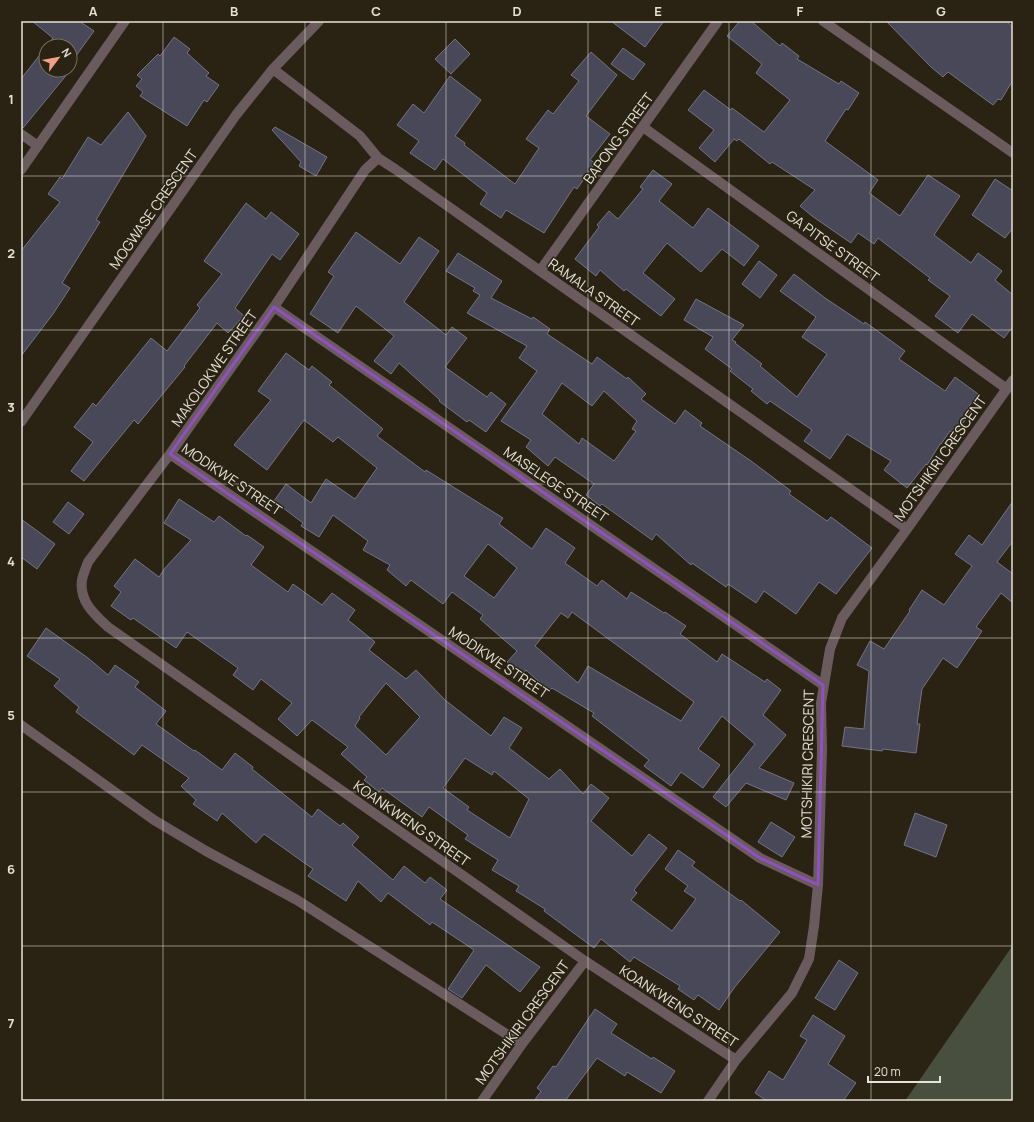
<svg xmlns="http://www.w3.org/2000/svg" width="1034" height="1122" font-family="Manrope,sans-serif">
  <rect width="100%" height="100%" fill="#2a2314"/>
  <path fill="#494f3e" d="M1013,945V1101H905Z"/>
  <path fill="#484859" stroke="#727385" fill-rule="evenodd" d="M32,21H79L94,31L70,64V46H47L53,38Z
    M611,21H664L645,47Z
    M740,21H751L780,46L782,43L799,56L797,59L839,84L841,81L859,93L848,110L846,109L825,141L878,180L869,193L900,216L928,175L960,196L934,235L971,263L978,253L1002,271L995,280L1013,295V326L1004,338L972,314L958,333L935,316L950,296L928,280L930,278L878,238L874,244L858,233L851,243L812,216L800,206L815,190L772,162L770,164L739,139L737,141L734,139L715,162L699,148L714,130L688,110L704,90L731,110L732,108L764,132L790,100L756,73L762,64L727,36Z
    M886,21H1007L1013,28V80L1001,100L998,99L993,105L948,72L943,77L931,67Z
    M174,37L190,49L187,53L209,73L206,76L219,85L207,102L204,100L187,126L140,96L143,92L136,86L142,79L137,75L158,54L160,56Z
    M455,39L470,54L451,74L435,59Z
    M46,47V70H66L65,71L68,73L23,128H21V79Z
    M623,48L645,64L633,80L611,64Z
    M591,52L617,75L586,116L610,134L590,160L595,163L577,189L574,187L544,233L506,210L501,218L480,204L487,193L443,159L435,170L410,153L419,141L397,125L413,104L424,113L450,76L481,100L455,136L465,143L464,145L515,184L539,148L526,139L548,110L553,114L579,81L571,75Z
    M128,112L146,136L96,220L100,222L62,283L70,288L53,314L21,356V251L60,202L48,194L60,177L62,179L88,137L101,145Z
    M275,127L327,157L316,176L299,166L301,162L272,130Z
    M653,170L672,184L659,201L693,228L708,208L759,246L744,266L722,249L701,272L667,243L643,273L675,299L661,316L626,289L624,291L600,270L596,276L575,259L599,227L597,225L609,211L618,219L643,189L640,187Z
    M995,179L1013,191V228L1005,238L972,215Z
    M246,203L266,219L271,212L299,234L280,260L272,254L235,308L244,316L228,333L217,323L184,366L185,367L138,424L134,420L84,481L71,471L93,442L74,427L93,403L96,406L151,338L167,351L200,308L197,305L222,274L204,261Z
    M356,232L400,264L419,237L439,251L404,302L446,335L452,327L467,338L445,367L487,397L491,392L506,404L486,432L469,420L467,422L439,401L440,400L399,363L391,374L374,361L394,336L356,306L338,333L310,314L334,276L328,272Z
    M458,253L502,281L491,298L532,319L533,317L550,329L547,334L592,364L597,357L627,379L628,377L646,394L641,399L675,424L685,410L702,423L700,426L751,461L791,491L789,494L827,521L831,517L872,548L836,594L819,582L796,614L764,591L756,603L728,584L726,587L692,563L691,565L656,534L652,540L602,504L600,506L586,495L594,484L555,457L548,466L526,447L531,440L501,421L537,371L519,358L527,346L467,313L480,295L473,291L475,288L446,271ZM562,383L592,406L604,391L637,421L632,429L636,431L614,461L582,438L579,444L542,414Z
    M759,261L777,275L760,298L742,284Z
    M794,274L825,298L864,324L865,322L905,351L899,359L945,391L955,377L978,394L967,409L971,412L955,434L950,431L941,444H940L927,465L926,464L907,488L884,470L891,461L847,434L830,459L804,441L812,430L770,401L767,404L751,391L753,389L730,371L732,369L705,349L713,337L684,320L696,299L744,325L732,340L736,342L735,343L762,364L760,366L797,397L827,354L802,337L816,317L780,291Z
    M286,353L309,370L312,366L332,382L329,385L383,429L377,436L425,472L426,470L503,518L499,524L532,549L546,528L575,548L565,563L597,586L602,580L627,599L631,592L664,613L665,612L686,626L680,634L717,662L722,654L765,682L767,679L781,690L763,715L786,735L759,768L794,783L786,800L746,783L726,807L713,797L755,744L722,716L698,749L720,765L703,788L681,772L671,786L644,766L649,760L592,716L594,713L552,688L549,691L526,670L522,675L507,662L517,651L480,619L483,615L452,592L443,604L411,580L406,586L387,570L390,565L363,550L368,541L333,515L319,537L301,526L303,523L274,501L286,484L311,503L326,479L355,499L377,468L338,437L333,442L304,420L267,470L234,445L271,400L258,391ZM488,544L517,568L494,598L464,576ZM572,612L694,702L681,721L588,666L578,683L535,646L561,613L568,618Z
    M179,499L214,522L219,516L246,536L247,535L264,547L251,565L288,592L293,584L322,605L332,593L355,610L348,620L375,642L369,650L406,679L416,670L445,700L491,736L504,717L522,728L509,748L549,779L560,769L583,794L591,784L609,798L591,821L632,856L649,834L667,848L634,890L637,893L631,900L672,931L696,899L684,891L688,886L665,869L678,850L695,862L692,866L740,901L741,900L780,932L734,988L719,1010L698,995L694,1000L678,989L680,986L634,957L630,962L601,939L594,948L544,911L545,909L516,891L519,886L492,870L498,860L465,839L468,835L429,807L422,817L382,788L379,792L364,780L367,777L341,754L348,747L312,720L297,736L278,719L292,703L261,679L253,690L233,675L238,668L187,632L176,648L133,618L131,620L111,606L121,592L114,586L135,559L159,577L165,568L191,540L164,523ZM386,683L420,717L386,755L355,726L360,718L359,717ZM465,758L492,775L494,771L529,799L510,838L467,810L469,807L443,788Z
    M1013,501V541L997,562L1013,574V603L1001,593L976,627L982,631L957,668L943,658L922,689L917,724H920L916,753L883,749L882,751L842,746L845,727L864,729L869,671L857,665L870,641L884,649L910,611L909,610L922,590L944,605L972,566L955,554L969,535L982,545Z
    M68,502L84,514L69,534L53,522Z
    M21,519L55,544L37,569L21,557Z
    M46,628L88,658L108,675L115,665L139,682L135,687L166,711L156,724L194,751L195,750L222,770L235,753L253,767L252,769L312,817L318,809L340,826L343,823L359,837L352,845L393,880L404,866L425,883L430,877L447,890L440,899L540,967L520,992L486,965L462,998L448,989L474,950L432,922L430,925L388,893L381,902L358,881L346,901L308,876L313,869L264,834L256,843L222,813L217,821L193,804L196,800L181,786L189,778L142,745L134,755L76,712L79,707L54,686L60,679L27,656Z
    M915,813L947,825L936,857L904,845Z
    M771,822L795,837L782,857L758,842Z
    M839,960L858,973L835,1010L815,998Z
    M595,1009L617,1024L611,1033L652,1059L653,1057L675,1071L661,1093L627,1072L625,1076L597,1058L565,1101H534L541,1091L537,1088L553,1066L556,1067Z
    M813,1015L845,1036L828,1064L856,1083L843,1101H767L755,1093L769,1071L783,1080L807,1040L800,1036Z"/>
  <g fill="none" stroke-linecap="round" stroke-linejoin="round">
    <path stroke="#6b5b5e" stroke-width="10" d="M823,21L1013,153
      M273,69L360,136L378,158L395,169L907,529
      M643,127L1007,389
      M21,134L38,146
      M378,158L365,170L274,307L170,454L88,562C86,568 83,574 82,580C79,601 94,614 108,627L585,961L736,1060
      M21,170L125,21
      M540,271L718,21
      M274,307L823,685
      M21,422L236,115L273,69L319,21
      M170,454L760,858L818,885
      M21,725L154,820L206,851L297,900L522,1044
      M482,1101L522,1044L585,961
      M708,1101L736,1060L792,993L809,959L814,926L818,885L822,749L821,703L830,649L842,618L907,529L1013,380"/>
  </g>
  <path fill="none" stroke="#9050c4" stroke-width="3" stroke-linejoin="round" d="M274,307L823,685L818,885L760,858L170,454Z"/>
  <path fill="none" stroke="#e6e2d8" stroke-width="1" stroke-opacity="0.55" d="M163,21V1101M305,21V1101M446,21V1101M588,21V1101M729,21V1101M871,21V1101M21,176H1013M21,330H1013M21,484H1013M21,638H1013M21,792H1013M21,946H1013"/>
  <g text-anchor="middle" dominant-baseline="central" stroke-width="3" stroke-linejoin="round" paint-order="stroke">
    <g font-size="14" fill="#e6e2d8" stroke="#2a2314">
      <text transform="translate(618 138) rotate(-54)">BAPONG STREET</text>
      <text transform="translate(153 209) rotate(-55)">MOGWASE CRESCENT</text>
      <text transform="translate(833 246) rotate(36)">GA PITSE STREET</text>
      <text transform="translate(594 292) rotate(35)">RAMALA STREET</text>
      <text transform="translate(214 368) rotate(-55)">MAKOLOKWE STREET</text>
      <text transform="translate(940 458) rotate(-55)">MOTSHIKIRI CRESCENT</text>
      <text transform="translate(232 479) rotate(34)">MODIKWE STREET</text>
      <text transform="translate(556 484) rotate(34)">MASELEGE STREET</text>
      <text transform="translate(499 662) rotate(34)">MODIKWE STREET</text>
      <text transform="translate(807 764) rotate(-89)">MOTSHIKIRI CRESCENT</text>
      <text transform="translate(412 823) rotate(35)">KOANKWENG STREET</text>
      <text transform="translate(679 1006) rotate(33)">KOANKWENG STREET</text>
      <text transform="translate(522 1022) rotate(-54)">MOTSHIKIRI CRESCENT</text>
    </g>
  </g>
  <rect width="1034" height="1122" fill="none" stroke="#2a2314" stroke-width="44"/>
  <g transform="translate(58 58) rotate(58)"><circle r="19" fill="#2a2314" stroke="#756f62"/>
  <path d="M0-3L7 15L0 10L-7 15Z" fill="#f39f85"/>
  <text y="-6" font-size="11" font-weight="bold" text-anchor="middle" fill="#e6e2d8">N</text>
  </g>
  <path d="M868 1076v6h72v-6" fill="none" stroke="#e6e2d8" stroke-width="2"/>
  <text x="874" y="1076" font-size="12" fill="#e6e2d8" stroke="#2a2314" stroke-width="3" paint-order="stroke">20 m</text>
  <rect x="22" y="22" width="990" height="1078" fill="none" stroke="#e6e2d8" stroke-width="1.5"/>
  <g font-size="13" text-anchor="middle" font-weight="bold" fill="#e6e2d8">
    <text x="93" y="16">A</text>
    <text x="234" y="16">B</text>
    <text x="376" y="16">C</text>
    <text x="517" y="16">D</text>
    <text x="658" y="16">E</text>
    <text x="800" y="16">F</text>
    <text x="941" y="16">G</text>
    <text x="11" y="104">1</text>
    <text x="11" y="258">2</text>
    <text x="11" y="412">3</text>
    <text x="11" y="566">4</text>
    <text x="11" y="720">5</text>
    <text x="11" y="874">6</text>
    <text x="11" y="1028">7</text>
  </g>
</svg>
